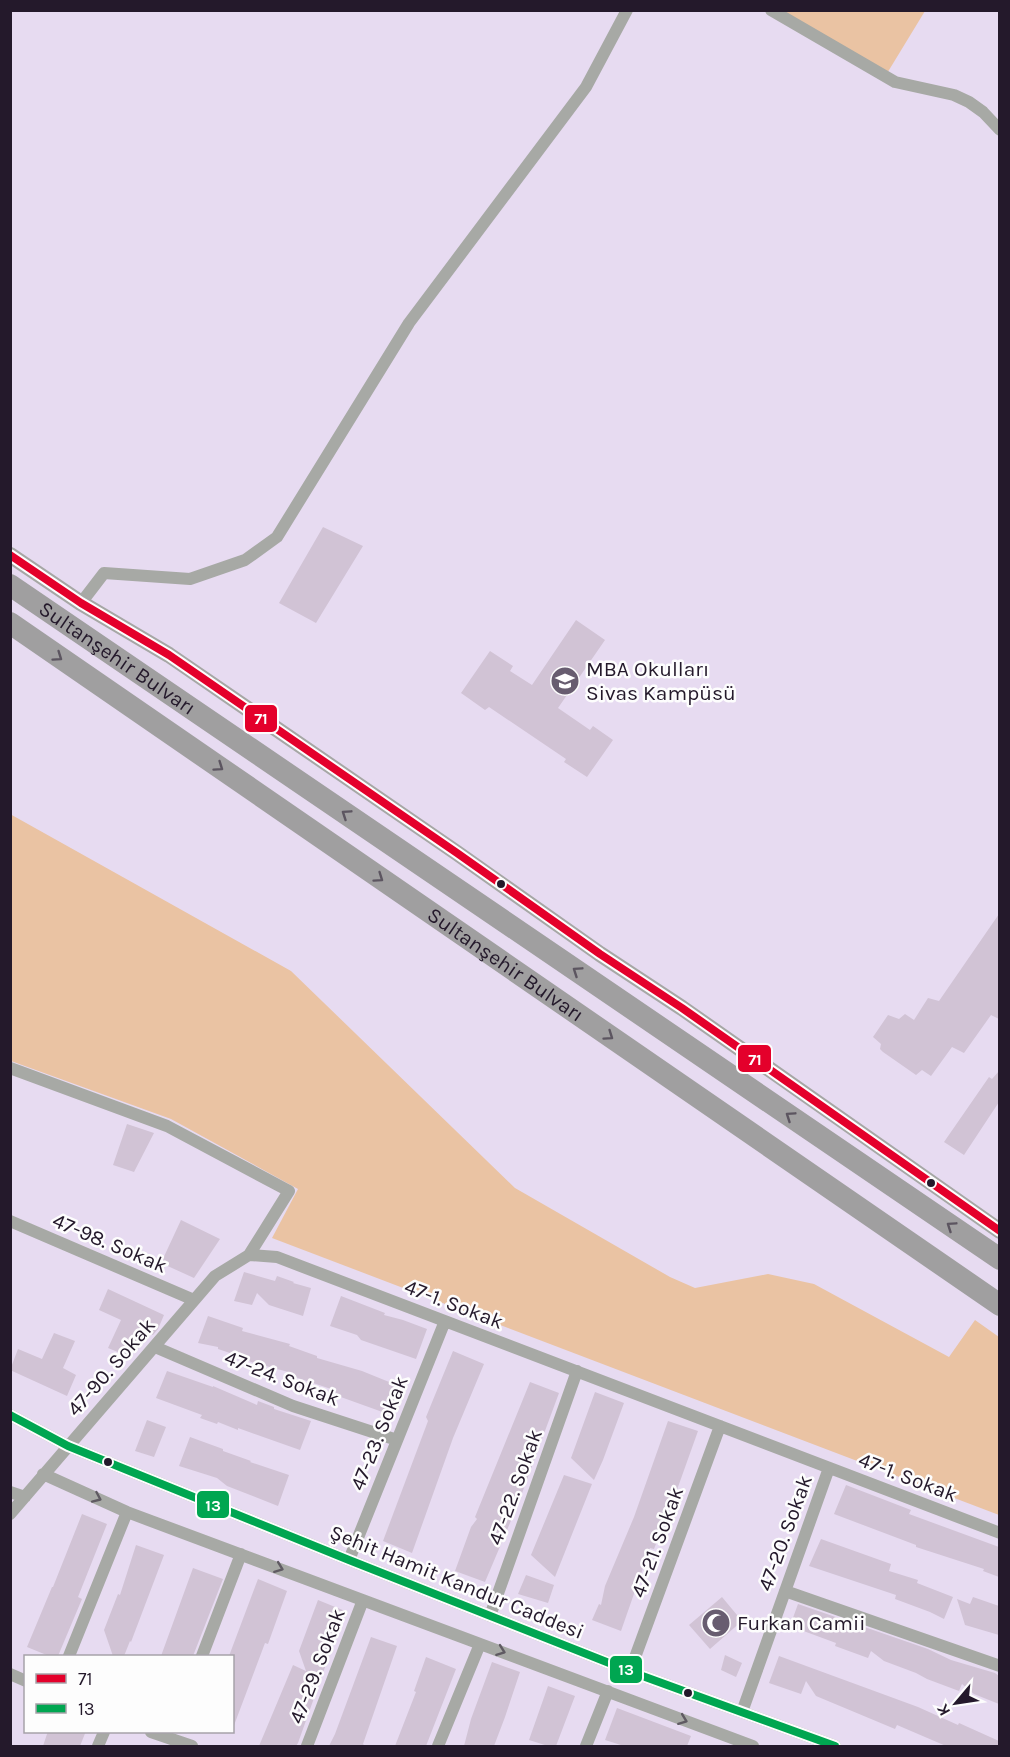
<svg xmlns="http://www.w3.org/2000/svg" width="1010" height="1757" font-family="Karla,sans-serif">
  <rect width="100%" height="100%" fill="#e7dbf1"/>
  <path fill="#eac3a3" d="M781,11H925L886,75Z
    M10,814L291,971L515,1188L670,1277L695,1288L768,1274L814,1284L949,1357L975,1320L999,1337V1515L272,1238L298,1189L171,1119L11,1061Z"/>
  <path fill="#d1c3d5" d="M323,527L363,546L316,623L279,603Z
    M576,620L605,640L558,708L590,730L593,726L613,740L587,777L564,762L566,759L489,707L485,710L461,693L490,651L513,666L510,671L532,685Z
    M999,914V1019L991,1015L964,1053L952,1047L931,1076L922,1070L916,1075L883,1052L880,1049L881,1044L873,1037L888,1015L899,1019L905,1014L914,1020L928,998L939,1001Z
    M999,1071V1102L964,1155L944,1142L989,1077L992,1079Z
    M127,1124L154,1133L134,1172L113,1165Z
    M181,1220L220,1239L194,1278L161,1263Z
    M244,1272L275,1281L277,1276L294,1282L293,1283L311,1288L303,1316L269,1305L257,1293L252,1305L234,1301Z
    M108,1289L164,1315L158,1329L153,1335L141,1331L130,1357L108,1348L121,1320L99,1310Z
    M341,1296L385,1313L384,1315L403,1320L427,1329L416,1359L361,1340L357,1335L330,1326Z
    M208,1316L243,1328L242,1331L290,1344L289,1346L317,1356V1358L362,1371L399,1386L388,1414L338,1396L334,1390L292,1376V1373L251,1362L234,1351L233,1354L218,1349V1347L198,1343Z
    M54,1333L75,1341L63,1368L76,1375L67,1396L10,1370L18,1349L42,1359Z
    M453,1351L484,1364L453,1438L412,1553L383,1541L428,1421L426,1417Z
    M167,1371L213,1387V1386L257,1405L258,1401L274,1407V1409L311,1421L300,1450L238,1428V1430L218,1422L217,1424L200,1418L202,1415L156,1398Z
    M530,1382L559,1393L518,1504L485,1582L455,1571L471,1527L477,1519L475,1517Z
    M595,1392L624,1403L603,1460L594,1480L571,1458Z
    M147,1420L166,1427L154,1457L135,1451Z
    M668,1421L698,1431L673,1501L654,1549L650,1548L621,1631L592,1620L599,1604L601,1605L605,1586L634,1517Z
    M190,1437L223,1449V1451L251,1461L250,1462L289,1475L278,1506L227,1486L217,1478L179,1466Z
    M564,1475L592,1484L555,1577L531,1555Z
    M846,1485L911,1510L909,1514L999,1547V1577L983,1571L984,1569L916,1547V1545L834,1514Z
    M82,1514L107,1524L78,1597L82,1599L58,1656H49L27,1647L52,1587H53Z
    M821,1539L891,1564L889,1571L918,1580L917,1583L953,1597L944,1619L930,1612L895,1599L896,1595L809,1566Z
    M136,1545L164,1555L131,1642L130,1641L124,1656H113L104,1630L118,1594L120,1595Z
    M193,1568L223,1579L193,1656H161Z
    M526,1575L554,1585L548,1603L518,1594Z
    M258,1579L287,1591L268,1644L265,1643L233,1728L232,1656H229Z
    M722,1597L742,1621L710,1649L689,1625Z
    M973,1597L999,1606V1635L965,1625L957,1599L970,1604Z
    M318,1600L345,1611L298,1743L296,1746H259L293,1665L306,1671L299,1651Z
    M798,1604L928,1649L951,1660L995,1673L999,1676V1704L974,1694L962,1684L959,1691L927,1679L916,1673L884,1661L871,1651L868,1658L835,1646L836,1643L790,1626Z
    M371,1637L397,1646L363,1744L365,1746H329L335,1734Z
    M725,1655L742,1663L736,1677L721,1670Z
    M779,1656L918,1707L958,1725L959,1723L999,1741V1746H946L897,1725L895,1729L816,1696L806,1681L801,1694L769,1683Z
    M426,1657L456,1669L426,1746H395L416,1692L414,1691Z
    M492,1662L520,1672L505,1717L494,1746H464L471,1719Z
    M548,1686L575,1696L556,1746H548L529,1740Z
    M617,1708L691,1736L687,1746H624L605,1740Z
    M48,1731H86L80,1746H43Z"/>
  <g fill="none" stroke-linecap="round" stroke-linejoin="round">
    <path stroke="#a7a9a5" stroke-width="12" d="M771,10L895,82L954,95L969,102L983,112L1000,130
      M81,603L104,573L190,579L245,560L277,537L409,323L586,87L627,10
      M10,1068L167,1126L289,1191L249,1255L277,1257L1000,1533
      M10,1221L194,1300
      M155,1347L293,1406L397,1440
      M10,1415L68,1446L349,1560L637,1674L835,1746
      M43,1474L127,1512L753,1746
      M10,1492L25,1497
      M10,1514L215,1276L249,1255
      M349,1560L445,1321
      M785,1591L1000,1666
      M490,1616L577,1371
      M69,1656L127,1512
      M202,1656L241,1554
      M630,1671L720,1426
      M10,1674L26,1681
      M742,1712L829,1468
      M151,1732L192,1746
      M98,1746L104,1732
      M307,1746L363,1600
      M438,1746L480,1644
      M586,1746L608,1691"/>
    <path stroke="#a6a7a5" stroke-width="16" d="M10,555L81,603L169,655L457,853L600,954L682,1008L1000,1231"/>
    <g stroke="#a09fa0" stroke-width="22">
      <path id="s1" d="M10,585L1000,1259"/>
      <path id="s2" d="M10,623L1000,1305"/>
    </g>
    <g stroke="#fdfdfd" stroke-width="12">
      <path id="bus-1" d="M10,555L81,603L169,655L457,853L600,954L682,1008L1000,1231"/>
    </g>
    <g stroke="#fdfdfd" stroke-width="12">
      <path id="bus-2" d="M10,1415L68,1446L349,1560L637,1674L835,1746"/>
    </g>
    <use href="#bus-1" stroke="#e4002b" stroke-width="8"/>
    <use href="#bus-2" stroke="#00a651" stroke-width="8"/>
  </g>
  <defs><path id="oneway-chevron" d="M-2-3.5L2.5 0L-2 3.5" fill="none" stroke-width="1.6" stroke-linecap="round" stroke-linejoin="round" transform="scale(1.5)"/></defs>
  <g stroke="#5c5560">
    <use href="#oneway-chevron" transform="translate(58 657) rotate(35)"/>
    <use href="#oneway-chevron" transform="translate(219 767) rotate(35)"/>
    <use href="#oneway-chevron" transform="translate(346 814) rotate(-146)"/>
    <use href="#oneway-chevron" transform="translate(379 878) rotate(35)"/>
    <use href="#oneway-chevron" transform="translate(577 971) rotate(-146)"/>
    <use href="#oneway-chevron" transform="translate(609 1036) rotate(35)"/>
    <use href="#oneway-chevron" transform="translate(790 1116) rotate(-146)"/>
    <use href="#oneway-chevron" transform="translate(951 1226) rotate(-146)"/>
  </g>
  <g stroke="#5f5a62">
    <use href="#oneway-chevron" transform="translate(97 1498) rotate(24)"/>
    <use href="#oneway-chevron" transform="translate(279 1568) rotate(21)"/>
    <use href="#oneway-chevron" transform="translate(501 1651) rotate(20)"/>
    <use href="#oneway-chevron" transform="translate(683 1720) rotate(21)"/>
  </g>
  <defs>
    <g id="school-disc" transform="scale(1.5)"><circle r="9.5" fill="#685d70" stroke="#fdfdfd"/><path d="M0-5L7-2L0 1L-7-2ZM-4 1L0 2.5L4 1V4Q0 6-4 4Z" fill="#fff"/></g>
    <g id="mosque-disc" transform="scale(1.5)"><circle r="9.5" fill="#685d70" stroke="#fdfdfd"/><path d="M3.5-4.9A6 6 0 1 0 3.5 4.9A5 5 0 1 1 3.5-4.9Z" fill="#fff"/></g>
  </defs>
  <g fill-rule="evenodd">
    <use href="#school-disc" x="565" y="681"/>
    <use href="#mosque-disc" x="716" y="1623"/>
  </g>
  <g fill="#24192b" stroke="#fdfdfd" stroke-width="2">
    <circle cx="501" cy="884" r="5"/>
    <circle cx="931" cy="1183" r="5"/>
    <circle cx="108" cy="1462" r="5"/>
    <circle cx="688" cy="1693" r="5"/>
  </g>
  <g text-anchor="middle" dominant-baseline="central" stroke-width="5" stroke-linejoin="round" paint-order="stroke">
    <g font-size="21" fill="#24192b" stroke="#fdfdfd">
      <text stroke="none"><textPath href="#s1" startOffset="130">Sultanşehir Bulvarı</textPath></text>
      <text stroke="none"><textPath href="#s2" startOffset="602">Sultanşehir Bulvarı</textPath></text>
      <text transform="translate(110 1243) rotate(23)">47-98. Sokak</text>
      <text transform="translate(454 1304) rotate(21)">47-1. Sokak</text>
      <text transform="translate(111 1367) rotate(-49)">47-90. Sokak</text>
      <text transform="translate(282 1378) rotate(21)">47-24. Sokak</text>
      <text transform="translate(379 1433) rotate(-68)">47-23. Sokak</text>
      <text transform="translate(908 1477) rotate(21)">47-1. Sokak</text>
      <text transform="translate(515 1487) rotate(-70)">47-22. Sokak</text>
      <text transform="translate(785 1533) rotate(-70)">47-20. Sokak</text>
      <text transform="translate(657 1542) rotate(-70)">47-21. Sokak</text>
      <text transform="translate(457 1582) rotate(22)">Şehit Hamit Kandur Caddesi</text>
      <text transform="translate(317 1666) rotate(-69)">47-29. Sokak</text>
    </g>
    <g font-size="21" fill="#24192b" stroke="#fdfdfd" text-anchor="start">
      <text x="586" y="669">MBA Okulları<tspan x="586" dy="24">Sivas Kampüsü</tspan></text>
      <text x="737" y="1623">Furkan Camii</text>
    </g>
  </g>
  <g stroke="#fdfdfd" stroke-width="2">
    <rect x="244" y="704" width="34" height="29" rx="6" fill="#e4002b"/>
    <rect x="737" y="1044" width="35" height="29" rx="6" fill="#e4002b"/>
    <rect x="196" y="1490" width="34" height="29" rx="6" fill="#00a651"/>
    <rect x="609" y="1655" width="34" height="29" rx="6" fill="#00a651"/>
  </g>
  <g font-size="16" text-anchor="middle" font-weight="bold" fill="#fff">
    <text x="261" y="724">71</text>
    <text x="755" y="1065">71</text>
    <text x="213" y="1511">13</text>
    <text x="626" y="1675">13</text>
  </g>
  <rect width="1010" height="1757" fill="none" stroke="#24192b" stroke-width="24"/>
  <rect x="24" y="1655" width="210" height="78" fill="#fdfdfd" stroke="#a6a2a9" stroke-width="1.5"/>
  <rect x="36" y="1674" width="30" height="9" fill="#e4002b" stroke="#a6a2a9" stroke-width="1.5"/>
  <text x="78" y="1685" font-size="18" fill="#24192b">71</text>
  <rect x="36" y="1704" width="30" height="9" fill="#00a651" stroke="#a6a2a9" stroke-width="1.5"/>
  <text x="78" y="1715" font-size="18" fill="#24192b">13</text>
  <g transform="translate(956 1703) rotate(241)" stroke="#fdfdfd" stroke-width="4.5" paint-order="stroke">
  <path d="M0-4.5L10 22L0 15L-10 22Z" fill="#24192b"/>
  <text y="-9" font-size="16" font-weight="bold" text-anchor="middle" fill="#24192b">K</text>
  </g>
</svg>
